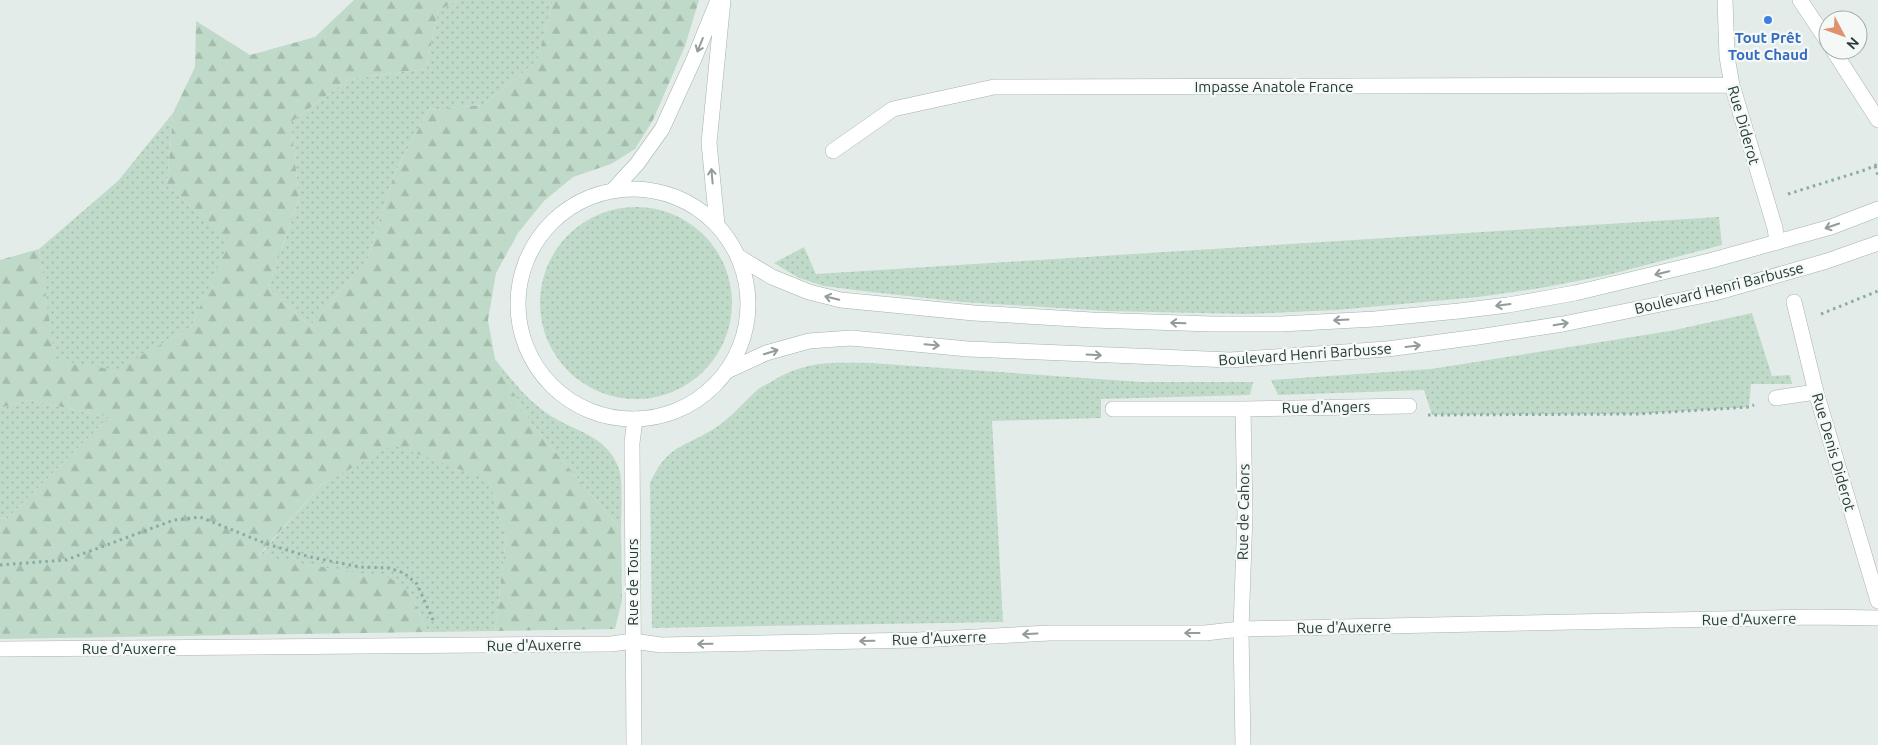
<svg xmlns="http://www.w3.org/2000/svg" width="1878" height="745" font-family="Ubuntu,sans-serif">
  <defs>
    <pattern id="grass-dots" width="8" height="8" patternUnits="userSpaceOnUse" patternTransform="scale(1.25)"><rect width="8" height="8" fill="#c0dac9"/><path d="M2 2h.1M6 6h.1" fill="none" stroke="#a5bcad" stroke-width="1.8" stroke-linecap="round"/></pattern>
    <pattern id="forest-firs" width="22" height="20" patternUnits="userSpaceOnUse" patternTransform="scale(1.25)"><rect width="22" height="20" fill="#c0dac9"/><path d="M5 1l3.5 6h-7zM16 11l3.5 6h-7z" fill="#a5bcad"/></pattern>
  </defs>
  <rect width="100%" height="100%" fill="#e4ece9"/>
  <path fill="url(#grass-dots)" d="M458,0H553L537,61L483,105L429,110L395,172L367,260L310,326L268,288L299,199L291,122L349,79L426,69L438,11Z
    M173,113L167,185L231,240L191,327L116,371L54,360L39,249L118,181Z
    M540 303a96 96 0 1 1 192 0a96 96 0 1 1-192 0Z
    M1719,217L1722,245L1608,275L1541,288L1478,297L1337,310L1247,314L1107,311L962,302L863,291L824,286L799,278L774,263L804,247L816,274Z
    M1752,313L1772,376L1790,375L1792,384H1751L1749,407L1637,414L1432,415L1424,390L1278,395L1271,380L1431,369L1670,331Z
    M495,359C511,379 526,399 548,414C574,432 607,434 619,469C623,479 621,517 621,530L530,422Z
    M870,363L1142,382H1253L1250,395L1101,399V418L992,421L1003,622L652,628L650,483C667,446 680,449 712,430C729,420 741,405 755,392C759,388 765,385 771,382C807,360 830,363 870,363Z
    M29,400L109,417L8,518L0,519V408Z
    M393,444L489,479L506,537L495,631L428,632L410,591L315,566L259,556L321,485Z"/>
  <path fill="url(#forest-firs)" d="M354,0H458L438,11L426,69L349,79L291,122L299,199L268,288L310,326L367,260L395,172L429,110L483,105L537,61L553,0H699L685,46L653,120L635,149L611,164L573,177L544,201L518,233L496,273L488,320L495,359L530,422L621,530L622,600L615,629L495,631L506,537L489,480L393,445L321,485L259,555L315,566L388,577L410,591L428,632L0,639V519L8,518L109,417L29,400L0,408V260L39,249L55,360L116,370L191,327L230,240L167,185L173,113L195,67L196,21L250,55L315,37Z"/>
  <g fill="none" stroke-linecap="round" stroke-linejoin="round">
    <g stroke="#a7b3b0" stroke-width="16">
      <path id="service" d="M1776,398L1816,392
        M633,641L661,645L918,640L1050,633H1205L1241,629"/>
    </g>
    <g stroke="#a7b3b0" stroke-width="16">
      <path id="minor" d="M1725,0L1727,57L1732,85L1775,228L1777,242
        M833,151L893,109L994,87L1732,85
        M1794,302L1816,392L1878,601
        M1113,409H1243L1245,514L1241,629L1243,745
        M1243,409L1409,406
        M1241,629L1816,617L1878,618
        M0,649L611,644L633,641
        M634,745L632,443L635,419"/>
    </g>
    <g stroke="#a7b3b0" stroke-width="16">
      <path id="tertiary" d="M1800,0L1828,42
        M1833,50L1878,120"/>
    </g>
    <g stroke="#a1b3ae" stroke-width="16">
      <path id="secondary" d="M518 304a115 115 0 1 1 230 0a115 115 0 1 1-230 0Z
        M613,190L637,164L662,129L694,59L718,0
        M717,224L709,143L723,0
        M739,257L772,277L809,292L841,300L974,313L1092,320L1212,324H1281L1375,319L1459,311L1508,305L1575,293L1709,261L1831,227L1878,209
        M727,371L766,353L809,341L851,338L968,349L1230,360L1387,349L1478,337L1563,324L1715,293L1827,261L1878,243"/>
    </g>
    <path stroke="#88aba3" stroke-width="3" stroke-dasharray="2.5 4" stroke-linecap="butt" d="M1875,166L1878,176
      M1788,194L1865,170L1878,164
      M1821,314L1878,291
      M1428,415L1637,414L1749,407L1754,405
      M0,565L66,560L174,520L200,517L267,544L310,557L360,567L389,568L404,573L417,584L434,622"/>
    <use href="#service" stroke="#fff" stroke-width="15"/>
    <use href="#minor" stroke="#fff" stroke-width="15"/>
    <use href="#tertiary" stroke="#fff" stroke-width="15"/>
    <use href="#secondary" stroke="#fff" stroke-width="15"/>
  </g>
  <defs><path id="oneway-shaft" d="M-6 0H5M1.5-3L5.5 0L1.5 3" fill="none" stroke-width="1.6" stroke-linecap="round" stroke-linejoin="round" transform="scale(1.25)"/></defs>
  <g stroke="#929d9b">
    <use href="#oneway-shaft" transform="translate(700 45) rotate(112)"/>
    <use href="#oneway-shaft" transform="translate(712 176) rotate(-95)"/>
    <use href="#oneway-shaft" transform="translate(1832 226) rotate(161)"/>
    <use href="#oneway-shaft" transform="translate(1662 273) rotate(167)"/>
    <use href="#oneway-shaft" transform="translate(832 298) rotate(-166)"/>
    <use href="#oneway-shaft" transform="translate(1503 305) rotate(173)"/>
    <use href="#oneway-shaft" transform="translate(1341 320) rotate(177)"/>
    <use href="#oneway-shaft" transform="translate(1178 323) rotate(-178)"/>
    <use href="#oneway-shaft" transform="translate(1561 324) rotate(-10)"/>
    <use href="#oneway-shaft" transform="translate(932 345) rotate(5)"/>
    <use href="#oneway-shaft" transform="translate(1413 346) rotate(-7)"/>
    <use href="#oneway-shaft" transform="translate(771 352) rotate(-17)"/>
    <use href="#oneway-shaft" transform="translate(1094 355) rotate(3)"/>
    <use href="#oneway-shaft" transform="translate(1192 633) rotate(-180)"/>
    <use href="#oneway-shaft" transform="translate(1030 634) rotate(177)"/>
    <use href="#oneway-shaft" transform="translate(867 641) rotate(179)"/>
    <use href="#oneway-shaft" transform="translate(705 644) rotate(179)"/>
  </g>
  <circle fill="#3f7fe0" stroke="#f4f8f7" stroke-width="2" cx="1768" cy="20" r="5"/>
  <g text-anchor="middle" dominant-baseline="central" stroke-width="4.5" stroke-linejoin="round" paint-order="stroke">
    <g font-size="15" font-weight="bold" fill="#366cbe" stroke="#f4f8f7">
      <text x="1768" y="37">Tout Prêt<tspan x="1768" dy="17">Tout Chaud</tspan></text>
    </g>
    <g font-size="15" fill="#263b37" stroke="#f4f8f7">
      <text x="1274" y="86">Impasse Anatole France</text>
      <text transform="translate(1744 125) rotate(74)">Rue Diderot</text>
      <text transform="translate(1719 288) rotate(-14)">Boulevard Henri Barbusse</text>
      <text transform="translate(1305 354) rotate(-4)">Boulevard Henri Barbusse</text>
      <text transform="translate(1326 407) rotate(-1)">Rue d'Angers</text>
      <text transform="translate(1834 452) rotate(74)">Rue Denis Diderot</text>
      <text transform="translate(1243 512) rotate(-89)">Rue de Cahors</text>
      <text transform="translate(632 582) rotate(-90)">Rue de Tours</text>
      <text transform="translate(1749 619) rotate(-1)">Rue d'Auxerre</text>
      <text transform="translate(1344 627) rotate(-1)">Rue d'Auxerre</text>
      <text transform="translate(939 638) rotate(-2)">Rue d'Auxerre</text>
      <text transform="translate(534 645) rotate(-1)">Rue d'Auxerre</text>
      <text x="129" y="648">Rue d'Auxerre</text>
    </g>
  </g>
  <g transform="translate(1843 35) rotate(131)"><circle r="24" fill="#f4f8f7" stroke="#a2acaa"/>
  <path d="M0-4L9 19L0 12L-9 19Z" fill="#e0916d"/>
  <text y="-8" font-size="14" font-weight="bold" text-anchor="middle" fill="#263b37">N</text>
  </g>
</svg>
